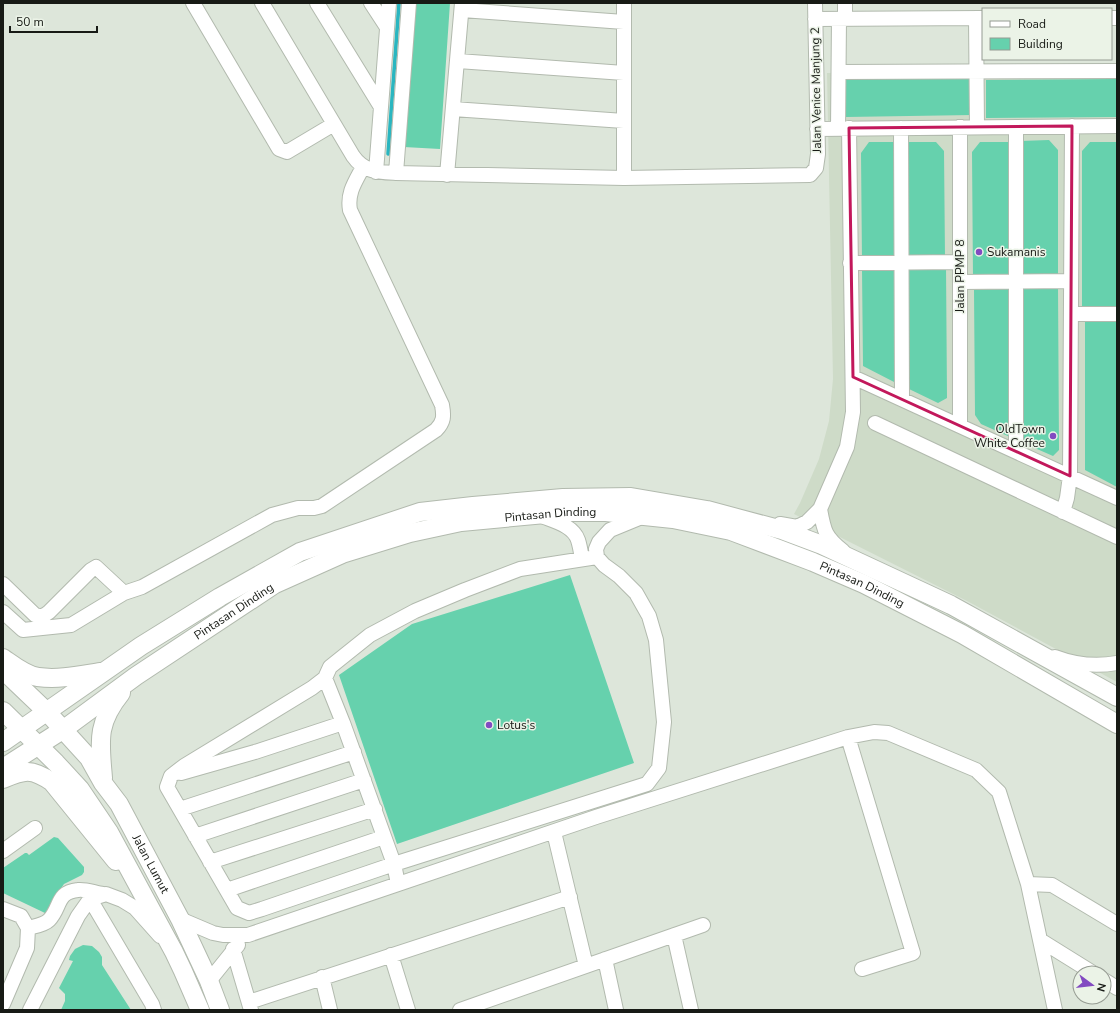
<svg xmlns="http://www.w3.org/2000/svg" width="1120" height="1013" font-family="'Nunito Sans',sans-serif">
  <rect width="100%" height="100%" fill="#dde6da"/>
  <path fill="#cedbc8" d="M1117,72V682L967,601L794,514L800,503L819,459L829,421L833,379L827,73Z"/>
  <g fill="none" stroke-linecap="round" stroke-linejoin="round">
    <path stroke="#2ab6c0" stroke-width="3.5" d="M388,154L399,3"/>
  </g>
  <path fill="#66d1ad" d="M414,3H450L440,149L404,147Z
    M971,75L972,115L846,117L845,77Z
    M1117,79V117L986,118V80Z
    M1049,140L1058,150V277L1020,278V141Z
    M869,142H896L898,259L862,260L861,153Z
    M906,142H936L944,151L945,257H906Z
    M980,142H1008L1010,277L973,278L972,152Z
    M1090,142H1117V309H1082V151Z
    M946,266L947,398L938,403L909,389L907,267Z
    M895,268L896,383L863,366L862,269Z
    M1019,287H1058L1059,450L1053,456L1021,442Z
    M1009,289L1010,437L981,424L975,415L974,290Z
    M1085,320H1117V487L1085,470Z
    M570,575L634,763L397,844L339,675L412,624Z
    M54,837L58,838L84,867V872L82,875L64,884L59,891L48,913H45L3,893V868L25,853H27L29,855Z
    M83,945L92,946L99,952L102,957V965L131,1010H61L65,1001V994L59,988L73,961L69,960L70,956L75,949Z"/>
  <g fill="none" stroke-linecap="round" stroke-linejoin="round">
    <g stroke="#b2baae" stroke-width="16">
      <path id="minor" d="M193,3L279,149L287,152L334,124
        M262,3L353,156C364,172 378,172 396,173L624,178L810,175L816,168L818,154L815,3
        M317,3L381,107
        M371,3L386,26
        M462,10L624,22
        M976,18L977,127
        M1111,18H1117
        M815,19L983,18
        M845,19V3
        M458,61L624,73
        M839,72L1117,71
        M453,109L624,121
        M901,128L902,399
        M817,129L1117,126
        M838,129L839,19
        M376,172L389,3
        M396,173L409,3
        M447,175L462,3
        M624,178V3
        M850,263L960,262
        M960,282L1071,281
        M1071,314H1117
        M853,377L1117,498
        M875,423L1117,537
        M960,425V127
        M1016,451V127
        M820,509C824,531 825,537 843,551
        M1063,512L1067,498L1070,476L1072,126
        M539,515C553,521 573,525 578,540C580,546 581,553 582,559
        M780,524L797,527L807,522L820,509L847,447L853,412L849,128
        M3,584L35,615C41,617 44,616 49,612L91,570L96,567L124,593
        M3,612L23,630L71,625L124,593L142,587L272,515L298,508H314L322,506L436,430C444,422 444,416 442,405L350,210C347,193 355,182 363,167
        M1055,657C1076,665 1095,667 1117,663
        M325,678L343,723L394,864L647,784L659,768L664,722L656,640L649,616L636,593L619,576L604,565L597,557L596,549L599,542L610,530L644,516
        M848,737L913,953L862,969
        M181,773L255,752L343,723
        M180,809L354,752
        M554,832L586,966
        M195,836L364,780
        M3,851L35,828
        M210,862L375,809
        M398,884L394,864L262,909L249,913L237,908L167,787L171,776L184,766L312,688L325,678L330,667L370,635L415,611L465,590L520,569L597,557
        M1028,884L1052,885L1117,924
        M227,890L384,837
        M90,899L152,1004L154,1010
        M3,909L21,916L28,928L27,948L3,1004
        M180,919L213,933L223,935H248L596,817L848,737L874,732L888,733L976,770L999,792L1028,884L1055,1010
        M28,928C35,926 44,925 49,920C61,908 56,892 78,890C86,889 95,893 103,894
        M674,935L691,1010
        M1040,940L1093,973
        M233,949L251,1010
        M391,955L408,1010
        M605,959L616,1010
        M322,977L330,1010
        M1104,980L1117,988
        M209,981L238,945
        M249,1002L570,897
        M30,1010L78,916L90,899L106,894L122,900L135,908L160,936
        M460,1010L703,925"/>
    </g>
    <g stroke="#b2baae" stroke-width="20">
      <g id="major">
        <path d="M3,658C13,665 25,675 38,677C59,680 81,675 101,672"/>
        <path id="s1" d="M3,670L47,712L89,758L103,783L119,804L180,919L209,981L220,1010"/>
        <path d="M3,711L56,763L80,789L109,832L174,952L183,971L200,1010"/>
        <path d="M3,742L141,646L220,597L300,552L420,512L473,506L563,498L631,497L707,510L782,530L822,545L951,605L1117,697"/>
        <path id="s2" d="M3,768L64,729L136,676L275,584L342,554L410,533L461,522L567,512H606L673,519L731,531L813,562L864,584L962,634L1117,724"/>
        <path d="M103,778C100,741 96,724 121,693"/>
        <path d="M3,779C25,770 31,768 52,782L116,861"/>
      </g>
    </g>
    <use href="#minor" stroke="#fff" stroke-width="14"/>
    <use href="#major" stroke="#fff" stroke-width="18"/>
  </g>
  <path fill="none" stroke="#c2185b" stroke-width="3" stroke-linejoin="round" d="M1072,126L1070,476L853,377L849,128Z"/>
  <g fill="#824ac1" stroke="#ebf3e7" stroke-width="1.5">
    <circle cx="979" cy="252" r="4"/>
    <circle cx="1053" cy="436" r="4"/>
    <circle cx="489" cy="725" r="4"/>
  </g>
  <g text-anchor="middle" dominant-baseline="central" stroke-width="3" stroke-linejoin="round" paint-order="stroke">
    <g font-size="12" fill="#171a15" stroke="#ebf3e7">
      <text transform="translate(816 90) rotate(-91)">Jalan Venice Manjung 2</text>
      <text transform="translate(960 276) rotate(-90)">Jalan PPMP 8</text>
      <text stroke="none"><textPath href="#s2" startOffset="615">Pintasan Dinding</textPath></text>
      <text stroke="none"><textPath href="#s2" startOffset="939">Pintasan Dinding</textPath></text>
      <text stroke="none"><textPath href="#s2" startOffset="279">Pintasan Dinding</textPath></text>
      <text stroke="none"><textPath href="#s1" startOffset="246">Jalan Lumut</textPath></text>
    </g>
    <g font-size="12" fill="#171a15" stroke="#ebf3e7" text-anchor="start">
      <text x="987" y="252">Sukamanis</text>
      <text x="1045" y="429" text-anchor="end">OldTown<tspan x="1045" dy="14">White Coffee</tspan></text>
      <text x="497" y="725">Lotus's</text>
    </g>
  </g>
  <rect width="1120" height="1013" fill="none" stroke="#171a15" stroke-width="8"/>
  <rect x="982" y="8" width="130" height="52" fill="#ebf3e7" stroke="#969c93"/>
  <rect x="990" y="21" width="20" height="6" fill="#ffffff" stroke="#969c93"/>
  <text x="1018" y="28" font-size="12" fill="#171a15">Road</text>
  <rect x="990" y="38" width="20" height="12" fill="#66d1ad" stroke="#969c93"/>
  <text x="1018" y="48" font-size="12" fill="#171a15">Building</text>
  <g transform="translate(1092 985) rotate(105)"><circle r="19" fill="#ebf3e7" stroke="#969c93"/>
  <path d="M0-3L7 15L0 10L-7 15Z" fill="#824ac1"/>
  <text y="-6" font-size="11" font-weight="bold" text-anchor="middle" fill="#171a15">N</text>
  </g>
  <path d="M10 26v6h87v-6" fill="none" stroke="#171a15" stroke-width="2"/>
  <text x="16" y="26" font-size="12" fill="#171a15" stroke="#ebf3e7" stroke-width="3" paint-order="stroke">50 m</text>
</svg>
